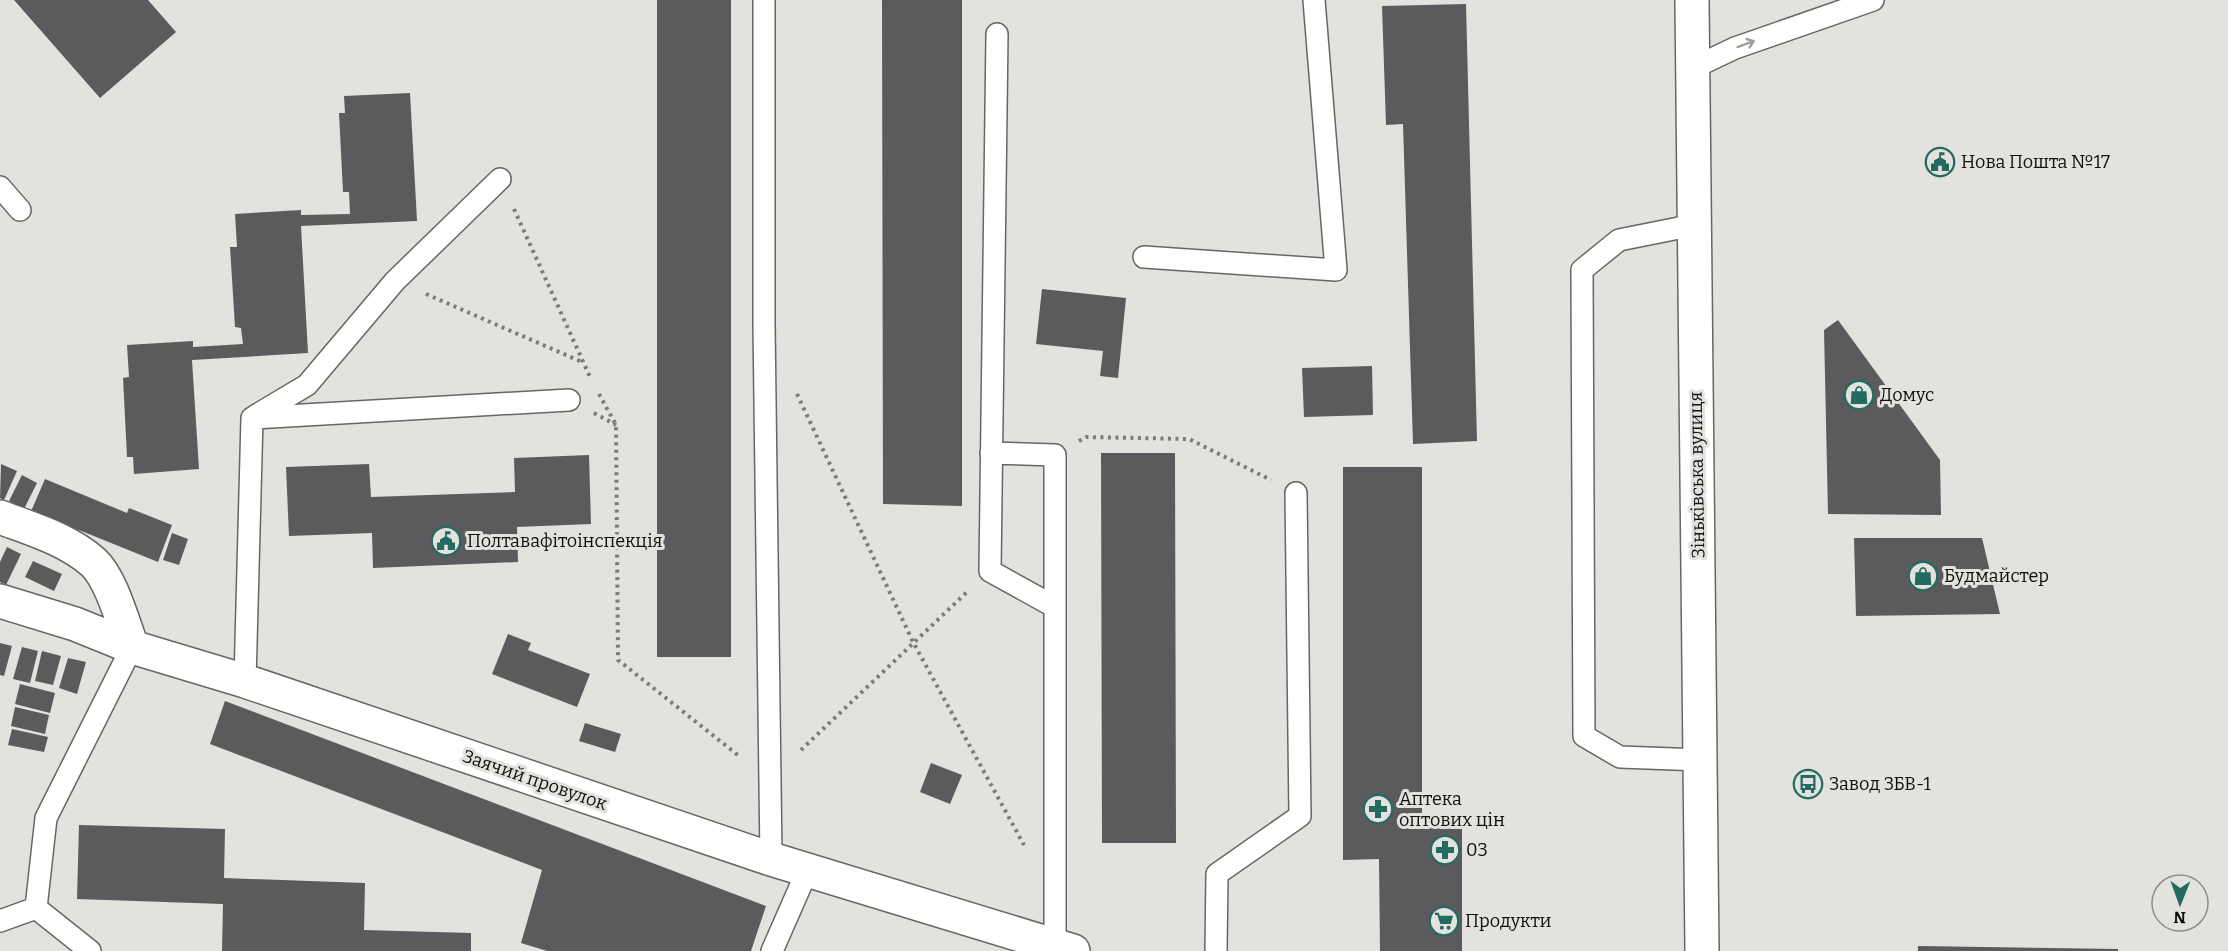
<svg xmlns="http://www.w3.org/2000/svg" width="2228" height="951" font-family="Bitter,serif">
  <rect width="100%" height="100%" fill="#e4e2df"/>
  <path fill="#5b5a5d" d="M14,0H148L176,32L100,98Z
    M657,0H731V657H657Z
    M882,0H962V506L883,504Z
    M1466,4L1477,441L1413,444L1403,124L1386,125L1382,6Z
    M410,93L417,221L301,226L308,353L192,360L199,469L134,474L133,457H127L123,378L129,377L127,345L193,341V347L243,344L241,328L235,327L230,247H237L235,214L301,210V215L350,214L349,192H343L339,113H345L344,96Z
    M1042,289L1126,298L1118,378L1100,376L1103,351L1036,344Z
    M1838,320L1940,460L1941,515L1828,514L1824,330Z
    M1372,366L1373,415L1304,417L1302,368Z
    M1101,453H1175L1176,843H1102Z
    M589,455L591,524L517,527L518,562L373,568L372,533L289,536L286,467L369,464L371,497L515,492L514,458Z
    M1,464L17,471L4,500L0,498Z
    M1343,467H1422V825H1462V951H1380L1379,859L1343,860Z
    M22,475L37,483L24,509L9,501Z
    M45,479L127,513L129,508L172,525L158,562L79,530L76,535L29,516Z
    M172,533L188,539L179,565L163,560Z
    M1854,538H1982L2000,614L1856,616Z
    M7,547L21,554L6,585L0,582V562Z
    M33,561L62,574L54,591L25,577Z
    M508,634L531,643L528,650L590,674L577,707L492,674Z
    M0,643L12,646L4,676L0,675Z
    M22,647L38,651L30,683L13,679Z
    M42,651L61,656L53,685L35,681Z
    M68,658L86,662L77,694L59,688Z
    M20,684L55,693L50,713L15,704Z
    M225,701L766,906L751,951H547L521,943L542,870L210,744Z
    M15,707L49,715L45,734L11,726Z
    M585,723L621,734L615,752L579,741Z
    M12,729L48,737L44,752L8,745Z
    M931,763L962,775L950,804L920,792Z
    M79,825L225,829L224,878L365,883L364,930L471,933V951H222L223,904L77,899Z
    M1918,946L2118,949V951H1918Z"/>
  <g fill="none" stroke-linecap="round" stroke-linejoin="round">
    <g stroke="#676663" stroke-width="24">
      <path id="lane" d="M764,0V324L771,859
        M997,34L990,571L1055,607V945
        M1693,68L1735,48L1873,0
        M0,187L20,210
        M1694,225L1619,240L1582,270L1584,736L1620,757L1701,760
        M1144,257L1336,270L1314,0
        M255,416L307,385L395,281L500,179
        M991,453L1055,455V607
        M245,681L252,418L569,400
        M0,921L36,908
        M90,951L36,908L46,818L132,647
        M772,951L808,869
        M1216,951L1217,874L1300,816L1296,493"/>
    </g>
    <g stroke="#676663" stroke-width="36">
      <path id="street" d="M0,517C31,529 67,539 93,562C111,578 123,623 132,647
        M0,601L75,624L132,647L245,681L771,859L1073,951"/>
    </g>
    <g stroke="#676663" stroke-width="36">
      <path id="primary" d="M1692,0L1702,951"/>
    </g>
    <path stroke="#7c7b79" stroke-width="4" stroke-dasharray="3 4.5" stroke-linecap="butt" d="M514,209L590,377
      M426,294L582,362
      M599,394L616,425L618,660L739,756
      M797,394L913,642L1024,845
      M594,413L616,425
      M1079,441L1086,437L1189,439L1271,480
      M801,750L967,592"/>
    <use href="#lane" stroke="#fff" stroke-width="21"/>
    <use href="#street" stroke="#fff" stroke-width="33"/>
    <use href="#primary" stroke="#fff" stroke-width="33"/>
  </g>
  <defs><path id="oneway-shaft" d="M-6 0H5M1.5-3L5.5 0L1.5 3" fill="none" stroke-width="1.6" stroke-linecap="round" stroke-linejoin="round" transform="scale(1.5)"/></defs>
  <use stroke="#9f9f9f" href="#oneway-shaft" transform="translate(1746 44) rotate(-20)"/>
  <defs>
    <g id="civic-ring" transform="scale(1.5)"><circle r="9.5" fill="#e4e2df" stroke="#236b61" stroke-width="1.5"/><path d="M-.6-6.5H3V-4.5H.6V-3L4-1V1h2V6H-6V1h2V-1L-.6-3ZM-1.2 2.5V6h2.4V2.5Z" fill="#236b61"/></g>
    <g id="shop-ring" transform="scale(1.5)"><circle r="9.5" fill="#e4e2df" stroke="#236b61" stroke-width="1.5"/><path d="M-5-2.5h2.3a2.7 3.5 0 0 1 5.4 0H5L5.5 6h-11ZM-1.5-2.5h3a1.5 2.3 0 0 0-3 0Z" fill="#236b61"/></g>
    <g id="bus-ring" transform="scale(1.5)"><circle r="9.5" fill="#e4e2df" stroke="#236b61" stroke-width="1.5"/><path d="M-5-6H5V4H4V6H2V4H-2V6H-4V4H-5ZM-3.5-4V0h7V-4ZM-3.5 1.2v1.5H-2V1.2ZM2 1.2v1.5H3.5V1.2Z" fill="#236b61"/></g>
    <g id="pharmacy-ring" transform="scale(1.5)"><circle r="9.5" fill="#e4e2df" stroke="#236b61" stroke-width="1.5"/><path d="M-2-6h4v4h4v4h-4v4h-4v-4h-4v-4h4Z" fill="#236b61"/></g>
    <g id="supermarket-ring" transform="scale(1.5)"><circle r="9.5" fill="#e4e2df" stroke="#236b61" stroke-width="1.5"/><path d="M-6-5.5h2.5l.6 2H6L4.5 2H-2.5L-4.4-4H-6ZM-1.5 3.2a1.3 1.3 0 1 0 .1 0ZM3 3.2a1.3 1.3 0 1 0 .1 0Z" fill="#236b61"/></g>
  </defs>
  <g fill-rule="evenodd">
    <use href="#civic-ring" x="1940" y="162"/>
    <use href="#shop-ring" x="1859" y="395"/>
    <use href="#civic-ring" x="446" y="541"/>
    <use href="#shop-ring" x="1923" y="576"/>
    <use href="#bus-ring" x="1808" y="784"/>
    <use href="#pharmacy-ring" x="1378" y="809"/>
    <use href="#pharmacy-ring" x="1445" y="850"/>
    <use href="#supermarket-ring" x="1444" y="921"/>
  </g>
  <g text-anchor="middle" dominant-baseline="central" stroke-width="6" stroke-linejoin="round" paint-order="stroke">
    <g font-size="18" fill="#10100f" stroke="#e4e2df" text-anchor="start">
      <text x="1961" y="162">Нова Пошта №17</text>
      <text x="1880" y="395">Домус</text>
      <text x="467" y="541">Полтавафітоінспекція</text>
      <text x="1944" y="576">Будмайстер</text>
      <text x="1829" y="784">Завод ЗБВ-1</text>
      <text x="1399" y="799">Аптека<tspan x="1399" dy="21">оптових цін</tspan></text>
      <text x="1466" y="850">03</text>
      <text x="1465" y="921">Продукти</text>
    </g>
    <g font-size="18" fill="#10100f" stroke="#e4e2df">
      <text transform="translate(1697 475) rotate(-91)">Зіньківська вулиця</text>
      <text transform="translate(535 780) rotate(19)">Заячий провулок</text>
    </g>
  </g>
  <g transform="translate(2180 903) rotate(181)"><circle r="28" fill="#e4e2df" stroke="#8f8e8c" stroke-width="1.5"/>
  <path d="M0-4.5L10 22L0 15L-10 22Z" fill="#236b61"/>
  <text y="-9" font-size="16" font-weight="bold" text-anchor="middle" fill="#10100f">N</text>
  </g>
</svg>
